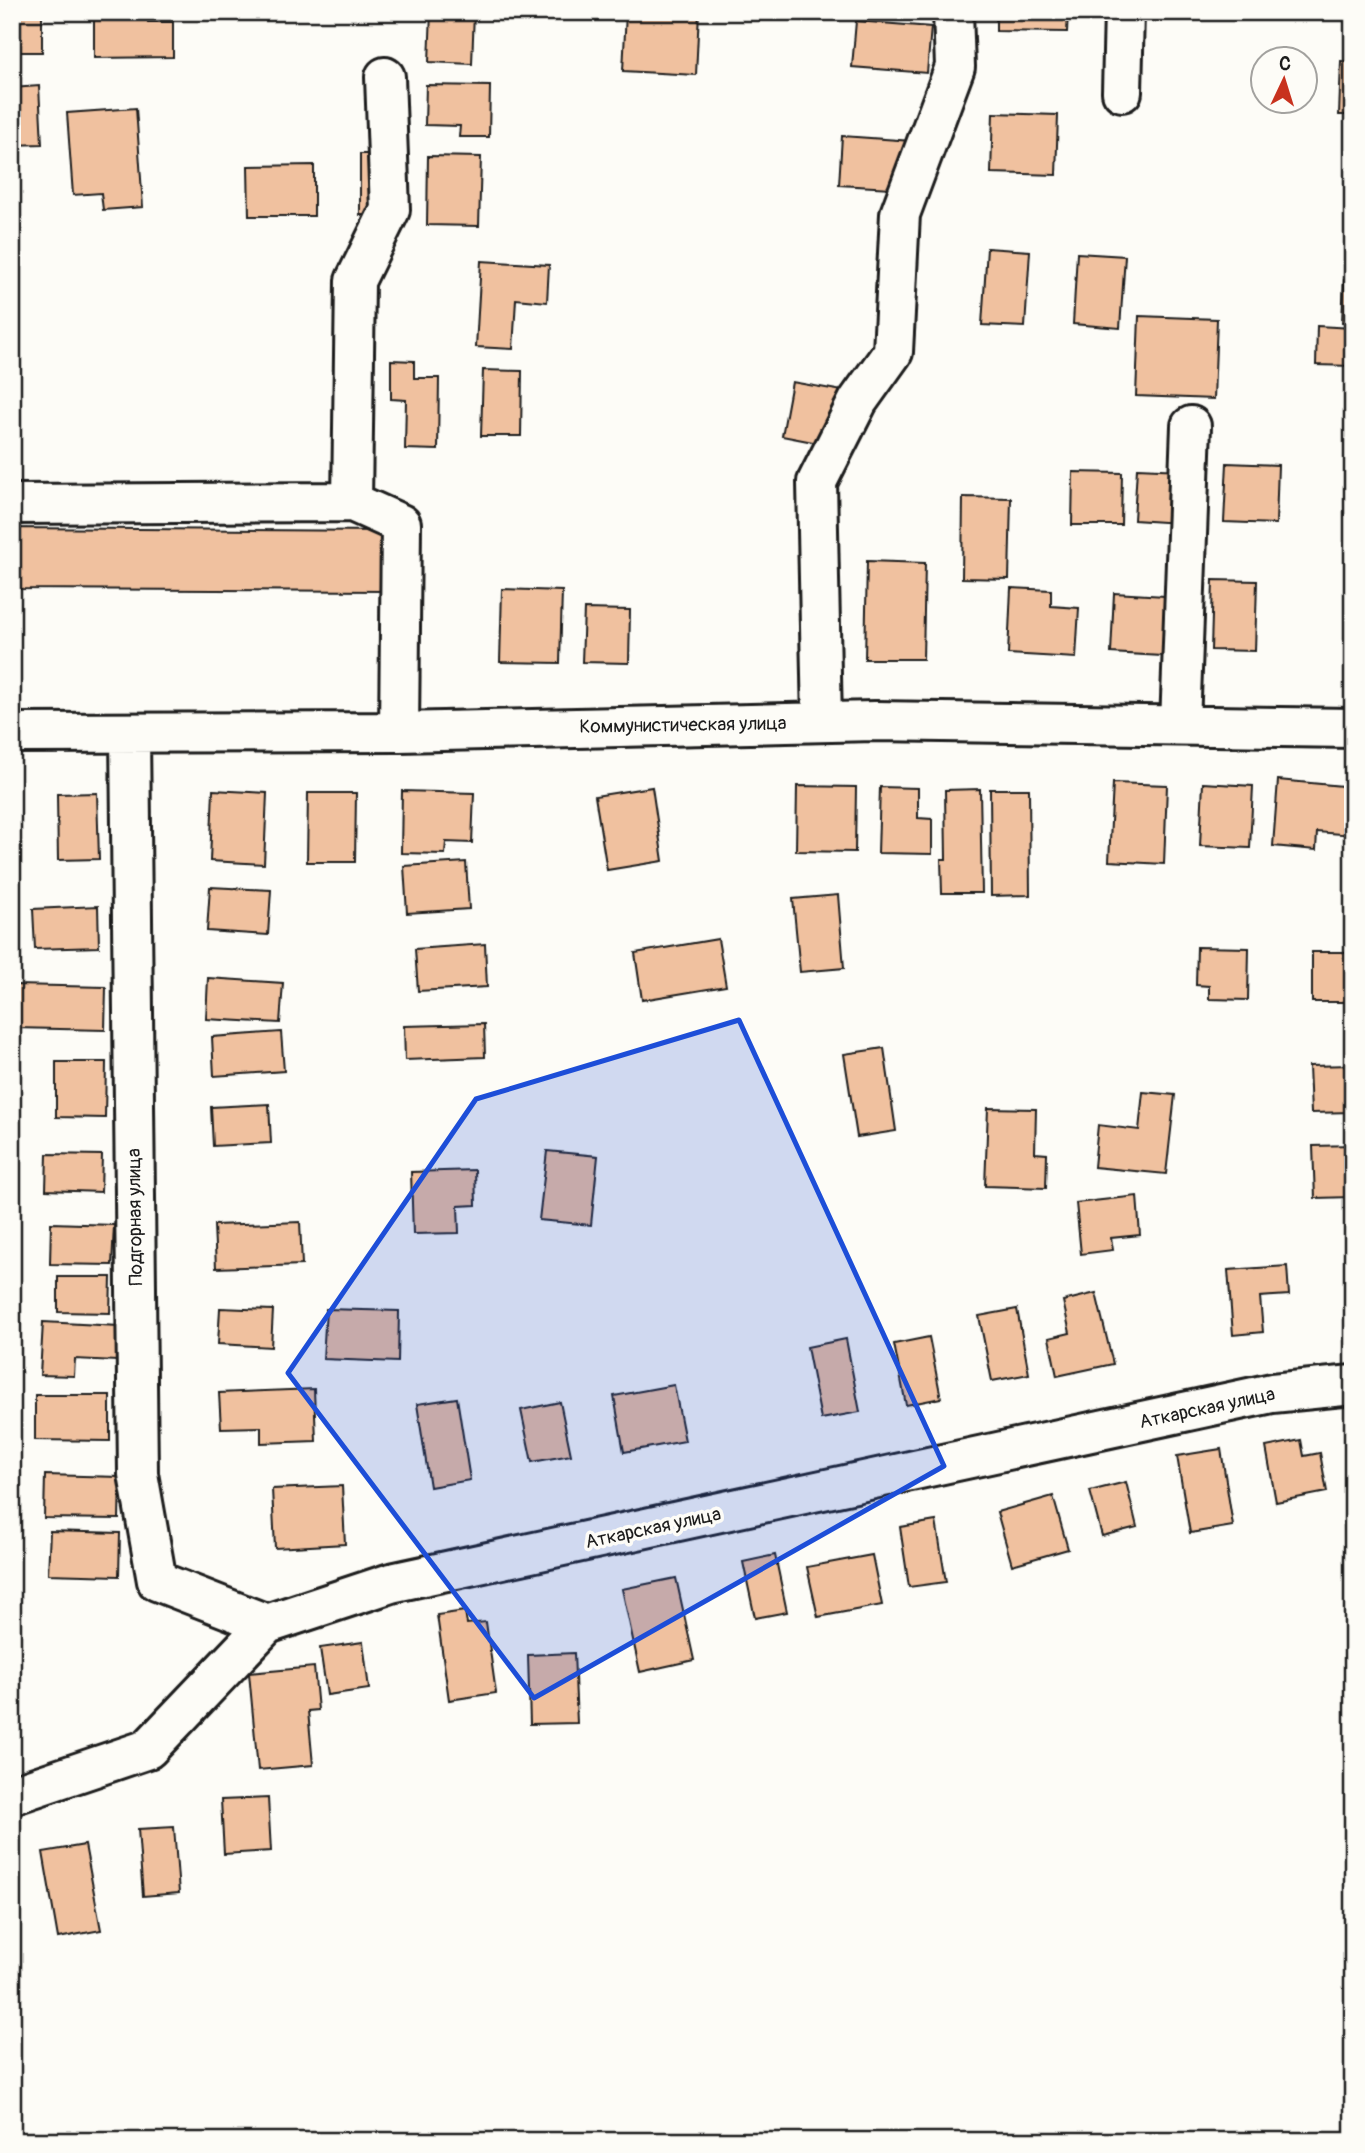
<svg xmlns="http://www.w3.org/2000/svg" width="1365" height="2153" font-family="Pangolin,sans-serif">
  <rect width="100%" height="100%" fill="#fdfcf7"/>
  <filter id="ink" filterUnits="userSpaceOnUse"><feTurbulence type="fractalNoise" baseFrequency=".0143" numOctaves="2"/><feDisplacementMap in="SourceGraphic" scale="14" xChannelSelector="R" yChannelSelector="G"/><feConvolveMatrix kernelMatrix="1 2 1 2 8 2 1 2 1" color-interpolation-filters="sRGB"/></filter>
  <g filter="url(#ink)">
    <path fill="#f0c19f" stroke="#1c1c1c" stroke-width="2" d="M12,12H42V52H12Z
      M94,12H147L148,22H173V57L94,58Z
      M431,12H474L472,64L429,62Z
      M626,12H699L696,75L623,71Z
      M996,12H1068L1067,32L996,31Z
      M856,21L931,27L927,73L852,67Z
      M1341,61L1353,62V115H1339Z
      M426,85L490,86L489,137H459L460,126L425,125Z
      M39,86L42,144L12,145V88Z
      M136,108L143,207L103,210L101,193L73,195L67,113Z
      M993,113L1058,115L1056,175L991,173Z
      M842,136L912,141L909,189L839,185Z
      M360,154H401V215H360Z
      M428,156L481,157L479,226L427,225Z
      M314,165V216H249L248,166Z
      M987,248L1030,251L1025,327L982,325Z
      M1077,253L1125,256L1120,328L1073,324Z
      M481,261L549,265L547,302L516,299L513,349L476,347Z
      M1344,280H1353V323L1342,322Z
      M1139,316L1217,319L1214,399L1136,396Z
      M1317,326L1353,328V366L1316,365Z
      M391,360L414,361V378H439L438,450L405,449L406,400L391,399Z
      M483,370L522,371L521,436H481Z
      M792,382L854,393L844,448L782,436Z
      M1227,463L1278,465L1276,524L1224,522Z
      M1137,468L1182,470L1179,523L1134,520Z
      M1073,472L1122,473L1121,525H1072Z
      M963,497L1011,498L1009,579L962,578Z
      M12,528L385,531V591L12,589Z
      M867,561L925,563L923,659H865Z
      M1213,580L1257,581L1255,651L1211,650Z
      M1011,588L1051,590V606L1079,608L1076,658L1008,654Z
      M502,589L562,591L560,663L500,662Z
      M1114,593L1199,598L1196,658L1111,653Z
      M584,609L630,610L629,663L582,662Z
      M1278,780L1353,787V835L1317,832L1316,850L1273,846Z
      M1113,783L1167,785L1164,864L1109,861Z
      M1203,783L1253,786L1250,848L1200,846Z
      M797,786L856,787L855,852L796,851Z
      M652,787L663,861L607,870L595,796Z
      M880,787L918,788V818L932,819V854L878,853Z
      M980,789L982,893H942L941,859H946L945,790Z
      M990,789H1029L1030,895L991,896Z
      M213,790L267,793L264,864L210,861Z
      M402,791L474,793L472,843L446,842L445,854L401,853Z
      M97,793L99,859L58,860L57,794Z
      M308,793H356L355,862H307Z
      M466,862L469,909L407,913L404,866Z
      M210,887L271,890L268,935L207,931Z
      M838,895L844,968L800,972L793,899Z
      M98,906L99,947L35,949L33,909Z
      M718,939L726,986L642,1000L635,953Z
      M485,944L487,987L418,991L415,949Z
      M1197,947L1249,948L1248,1000L1209,999V986L1196,985Z
      M1312,952H1353V1002H1312Z
      M208,978L283,983L280,1023L206,1019Z
      M15,985L106,987L105,1030L14,1028Z
      M484,1024L485,1057L405,1060L404,1026Z
      M281,1032L284,1071L214,1076L212,1037Z
      M884,1048L896,1131L857,1137L844,1054Z
      M56,1062H106L105,1118L56,1117Z
      M1353,1065V1112L1311,1113L1309,1066Z
      M1143,1092L1175,1095L1166,1174L1094,1167L1098,1125L1139,1130Z
      M269,1104L271,1143L213,1146L211,1107Z
      M988,1108L1036,1109L1035,1153L1047,1154L1046,1188L985,1186Z
      M1353,1145V1197L1315,1198L1313,1146Z
      M547,1151L598,1156L591,1225L539,1220Z
      M47,1154L102,1155L101,1192L46,1190Z
      M475,1170L476,1205L458,1206L459,1233L413,1234L411,1172Z
      M1137,1196L1140,1235L1111,1238L1113,1250L1081,1254L1076,1203Z
      M300,1222L302,1265L216,1268L214,1225Z
      M51,1223L114,1225L112,1265L50,1264Z
      M1287,1266L1289,1295L1260,1297L1263,1332L1233,1335L1228,1270Z
      M58,1277H111L110,1313L58,1312Z
      M1096,1293L1113,1364L1057,1376L1049,1338L1070,1333L1063,1301Z
      M220,1308L273,1310L271,1347L218,1344Z
      M326,1309L399,1311L398,1362L323,1359Z
      M1017,1309L1029,1374L992,1381L979,1316Z
      M43,1322L119,1326L117,1361L75,1359L74,1376L40,1375Z
      M929,1337L941,1398L906,1405L894,1344Z
      M846,1339L860,1412L821,1419L807,1347Z
      M674,1385L685,1441L624,1452L614,1396Z
      M314,1389L316,1441L261,1443V1427L221,1428L219,1393Z
      M35,1395H110V1441L35,1440Z
      M457,1398L470,1480L430,1487L417,1404Z
      M560,1402L571,1455L532,1462L521,1410Z
      M1301,1440L1304,1456L1320,1453L1327,1492L1276,1502L1266,1447Z
      M1221,1449L1233,1526L1190,1533L1177,1456Z
      M45,1475L120,1477L119,1519L44,1518Z
      M1126,1482L1137,1527L1102,1536L1090,1491Z
      M342,1486L345,1544L275,1548L272,1489Z
      M1053,1496L1068,1549L1012,1565L997,1512Z
      M936,1521L946,1582L909,1587L900,1527Z
      M50,1531L120,1533L119,1576L48,1574Z
      M775,1555L787,1612L755,1618L743,1562Z
      M872,1555L882,1605L818,1617L807,1567Z
      M676,1578L694,1660L640,1672L622,1589Z
      M465,1611L467,1624L486,1622L496,1693L449,1700L437,1615Z
      M363,1642L369,1689L327,1695L320,1648Z
      M574,1653L577,1723L530,1724L528,1655Z
      M314,1667L318,1710L308,1711L313,1765L258,1770L249,1673Z
      M268,1798L271,1851L224,1854L221,1800Z
      M174,1827L179,1893L143,1896L138,1829Z
      M85,1845L101,1930L58,1938L43,1852Z"/>
    <g fill="none" stroke-linecap="round" stroke-linejoin="round">
      <g stroke="#1c1c1c" stroke-width="44">
        <path id="minor" d="M1122,92L1124,12
          M352,502L355,281L390,210L385,77
          M12,504L352,502L401,524L399,732
          M822,722L817,482L858,401L893,352L900,214L955,67L953,12
          M1180,725L1191,426
          M12,733L399,732L875,721L1353,728
          M130,734L138,1474L157,1581L267,1624
          M12,1795L148,1749L267,1624L391,1583L1272,1393L1353,1385"/>
      </g>
      <use href="#minor" stroke="#fdfcf7" stroke-width="38"/>
    </g>
  </g>
  <path fill="#1d4ed8" fill-opacity="0.2" stroke="#1d4ed8" stroke-width="5" stroke-linejoin="round" d="M739,1020L944,1466L534,1698L288,1373L476,1099Z"/>
  <g text-anchor="middle" dominant-baseline="central" stroke-width="7" stroke-linejoin="round" paint-order="stroke">
    <g font-size="19" fill="#1c1c1c" stroke="#fdfcf7">
      <text transform="translate(683 725) rotate(-1)">Коммунистическая улица</text>
      <text transform="translate(135 1217) rotate(-91)">Подгорная улица</text>
      <text transform="translate(1207 1408) rotate(-12)">Аткарская улица</text>
      <text transform="translate(653 1528) rotate(-12)">Аткарская улица</text>
    </g>
  </g>
  <rect width="1365" height="2153" fill="none" stroke="#fdfcf7" stroke-width="42"/>
  <rect x="21" y="21" width="1323" height="2111" fill="none" stroke="#1c1c1c" stroke-width="2.5" filter="url(#ink)"/>
  <g transform="translate(1284 80) rotate(4)"><circle r="33" fill="#fdfcf7" stroke="#a3a29f" stroke-width="2"/>
  <path d="M0-5L12 26L0 18L-12 26Z" fill="#c8321e"/>
  <text y="-10" font-size="19" font-weight="bold" text-anchor="middle" fill="#1c1c1c">С</text>
  </g>
</svg>
